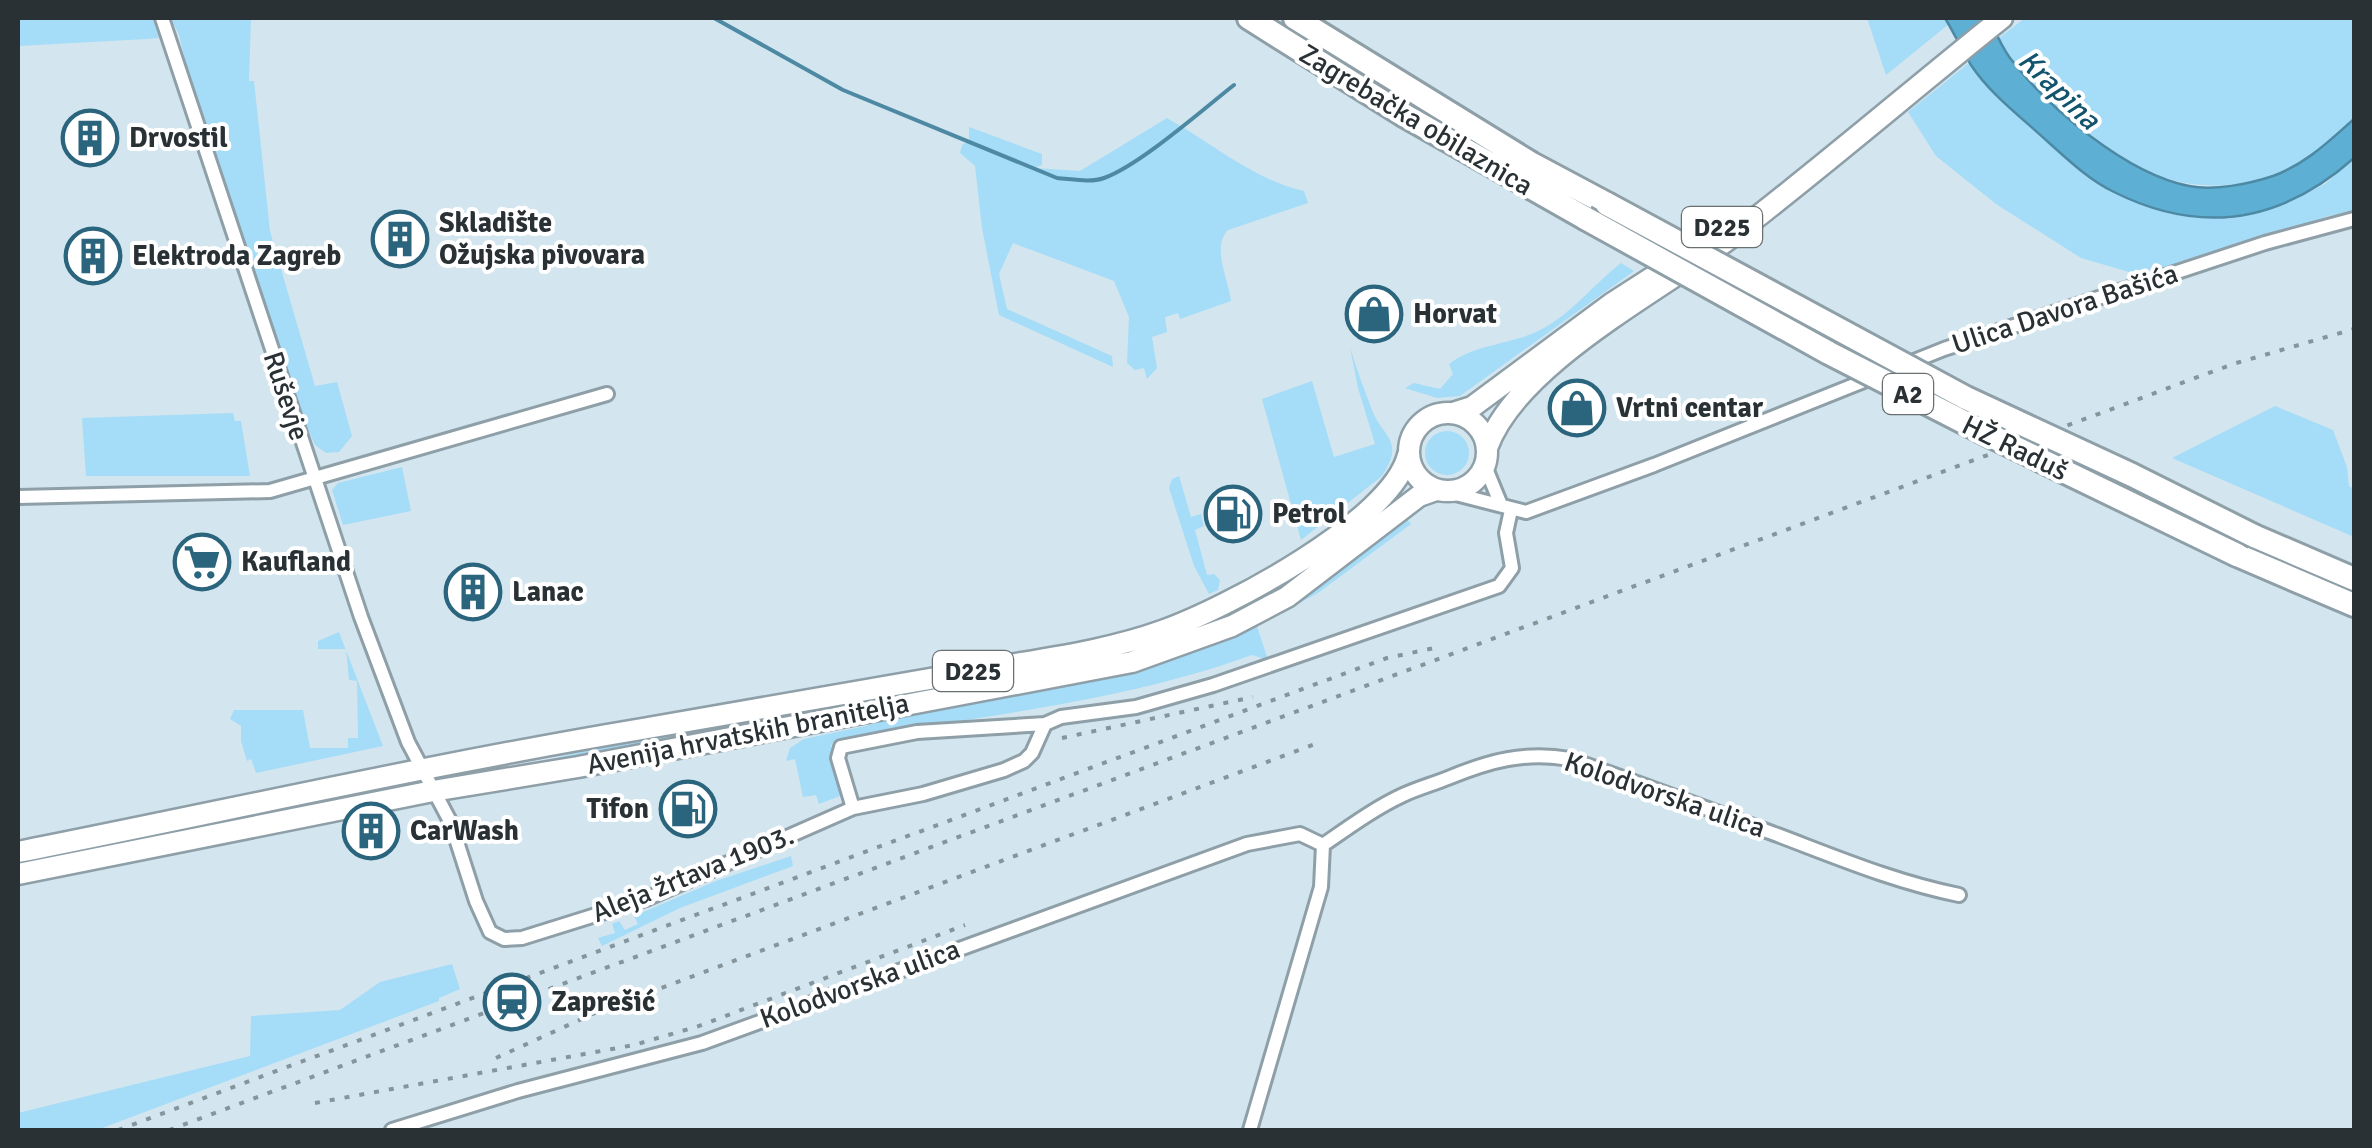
<svg xmlns="http://www.w3.org/2000/svg" width="2372" height="1148" font-family="Signika,sans-serif">
  <rect width="100%" height="100%" fill="#d3e6ef"/>
  <path fill="#a5dcf7" d="M18,18H155L160,32L158,38L147,39L18,46Z
    M171,18H251L249,81H254L270,231L315,386L337,382L352,436L339,452L326,453L315,445L286,380L195,102L179,35Z
    M1867,18H1945L1949,24L1886,75Z
    M2025,18H2354V119C2340,132 2325,149 2308,159C2252,194 2181,194 2125,161C2110,153 2096,139 2082,128C2050,104 2018,74 1999,38Z
    M1970,62L2003,102L2072,163L2112,191L2229,219L2298,197L2325,184L2354,158V211L2328,216L2146,277L2081,258L1996,204L1936,156L1908,112Z
    M1167,118C1209,141 1255,181 1304,191L1308,203L1228,230C1211,247 1229,281 1231,301L1180,319L1178,313L1165,317L1167,332L1152,337L1157,368L1147,379L1144,368L1135,370L1127,363L1129,317L1114,281L1013,243L999,274L1007,309L1112,356L1113,367L999,315L982,228L975,166L960,153L962,145L969,141V127L1042,154V165L1035,168L1080,171Z
    M1621,263L1634,271L1460,396L1437,398L1405,388L1414,383L1440,389L1453,374L1449,364C1476,343 1514,345 1544,328C1574,311 1594,284 1621,263Z
    M1350,347C1356,368 1364,389 1372,410C1382,437 1406,440 1382,476L1301,540L1262,399L1312,381L1334,457L1375,444L1358,388Z
    M2275,406L2333,430L2347,467L2349,486L2354,489V537L2172,458Z
    M233,413L235,421H241L250,476H86L82,418Z
    M1425 453a22 22 0 1 1 44 0a22 22 0 1 1-44 0Z
    M402,467L411,511L343,525L332,490L338,483Z
    M1179,476L1191,517L1201,514L1204,526L1195,530L1207,575L1214,574L1220,580L1218,590L1209,594L1194,566L1169,488L1172,479Z
    M1393,497L1398,503L1300,580L1233,618L1148,650L479,776L478,772L540,762L627,740L840,705L1144,646L1205,624L1231,611Z
    M1407,519L1411,524L1318,593L1257,626L1268,660L1252,655C1117,704 973,716 833,742L831,746L840,796L819,804L816,795L803,797L795,759L786,761L790,748L804,739L866,726L903,713L1038,689L1307,593Z
    M339,632L383,746L256,773L251,759L247,761L241,741V726L230,719L234,710H303L310,748H348V738H358L357,681L349,680L346,649H318V641Z
    M791,856L793,866L680,908L602,946L598,938L615,933L612,924L619,921L625,930L638,924L634,916L716,881Z
    M452,964L460,989L439,998V1001L97,1130H18V1113L250,1056L251,1016L340,1010L380,982Z"/>
  <path fill="#5dafd3" stroke="#4e89a4" stroke-width="2.5" d="M1945,18H1989C1995,31 2001,46 2010,58C2048,108 2127,174 2189,186C2214,191 2249,184 2273,176C2306,164 2329,141 2354,119V158C2282,222 2202,236 2114,192C2089,180 2067,159 2047,141C2021,117 1990,94 1971,65C1962,50 1954,33 1945,18Z"/>
  <g fill="none" stroke-linecap="round" stroke-linejoin="round">
    <path stroke="#4e89a4" stroke-width="4" d="M714,18L843,90L1057,178C1072,179 1090,183 1104,178C1140,165 1202,110 1234,85"/>
    <g stroke="#8e9fa8" stroke-width="18">
      <path id="minor" d="M162,18L361,617L408,742L451,823L476,901L490,932L504,939L522,938L586,918L646,899L853,808L923,794L1004,770L1024,761L1032,753L1045,724
        M1485,466L1501,505
        M1448,492L1526,512L1654,465L1944,349L2265,243L2354,219
        M18,497L270,491L607,394
        M853,808L838,758L841,747L917,732L1045,724L1061,717L1136,707L1213,685L1499,586L1512,568L1506,533L1511,510
        M392,1130L518,1091L702,1043L1247,844L1300,834L1323,845C1349,827 1375,808 1403,795C1418,788 1433,784 1448,778C1489,761 1525,751 1570,759C1634,782 1699,805 1764,830C1829,854 1890,881 1959,895
        M1250,1130L1321,887L1323,845"/>
    </g>
    <g stroke="#8e9fa8" stroke-width="25">
      <path id="primary" d="M1409 452a39 39 0 1 1 78 0a39 39 0 1 1-78 0Z
        M1453,413L1472,407L1611,304L1670,266
        M1487,448C1517,363 1663,290 1734,235C1825,165 1912,90 2002,18
        M18,852C225,811 432,764 642,729C751,711 860,692 970,672C1033,660 1101,653 1162,631C1225,609 1392,521 1408,455
        M18,874L433,791L578,767L1132,662L1232,626L1287,597L1419,496L1436,490"/>
    </g>
    <g stroke="#8e9fa8" stroke-width="28">
      <path id="motorway" d="M1249,18L1402,114L1585,218
        M1295,18L1532,164L1607,204
        M2254,536L2354,579
        M2237,555L2354,605"/>
    </g>
    <use href="#minor" stroke="#fff" stroke-width="12"/>
    <use href="#primary" stroke="#fff" stroke-width="20"/>
    <use href="#motorway" stroke="#fff" stroke-width="22"/>
    <path stroke="#86949b" stroke-width="4" stroke-dasharray="5 10" stroke-linecap="butt" d="M1062,738L1253,697
      M496,1058L597,1012L1315,744
      M315,1103L634,1045L699,1026L965,925
      M118,1130L1327,680L1387,658L1439,647
      M169,1130L2233,364L2354,329"/>
    <g stroke="#8e9fa8" stroke-width="28" stroke-linecap="butt">
      <path id="motorway-bridge" d="M1607,204L1966,398L2132,475L2254,536
        M1585,218L1829,353L1991,436L2237,555"/>
    </g>
    <use href="#motorway-bridge" stroke="#fff" stroke-width="22"/>
  </g>
  <defs>
    <g id="building-ring" transform="scale(2.875)"><circle r="9.5" fill="#fff" stroke="#2b657d" stroke-width="1.5"/><path d="M-4-6H4V6H1V3H-1V6H-4ZM-2.5-4.3h1.7v1.8h-1.7ZM.8-4.3h1.7v1.8H.8ZM-2.5-1h1.7V.8h-1.7ZM.8-1h1.7V.8H.8Z" fill="#2b657d"/></g>
    <g id="shop-ring" transform="scale(2.875)"><circle r="9.5" fill="#fff" stroke="#2b657d" stroke-width="1.5"/><path d="M-5-2.5h2.3a2.7 3.5 0 0 1 5.4 0H5L5.5 6h-11ZM-1.5-2.5h3a1.5 2.3 0 0 0-3 0Z" fill="#2b657d"/></g>
    <g id="fuel-ring" transform="scale(2.875)"><circle r="9.5" fill="#fff" stroke="#2b657d" stroke-width="1.5"/><path d="M-5.5-6h7V0h2V4h1.3V-2.5L3-4.5l.8-.8L6-3V5H2.5V1h-1V6h-7ZM-4.2-4.7v3.2H.2V-4.7Z" fill="#2b657d"/></g>
    <g id="supermarket-ring" transform="scale(2.875)"><circle r="9.5" fill="#fff" stroke="#2b657d" stroke-width="1.5"/><path d="M-6-5.5h2.5l.6 2H6L4.5 2H-2.5L-4.4-4H-6ZM-1.5 3.2a1.3 1.3 0 1 0 .1 0ZM3 3.2a1.3 1.3 0 1 0 .1 0Z" fill="#2b657d"/></g>
    <g id="station-ring" transform="scale(2.875)"><circle r="9.5" fill="#fff" stroke="#2b657d" stroke-width="1.5"/><path d="M-3-6H3Q5-6 5-4V2Q5 4 3 4L4.5 6H3L1.5 4h-3L-3 6H-4.5L-3 4Q-5 4-5 2V-4Q-5-6-3-6ZM-3.5-4v3h7v-3ZM-3.5 1v1.5H-2V1ZM2 1v1.5H3.5V1Z" fill="#2b657d"/></g>
  </defs>
  <g fill-rule="evenodd">
    <use href="#building-ring" x="90" y="138"/>
    <use href="#building-ring" x="400" y="239"/>
    <use href="#building-ring" x="93" y="256"/>
    <use href="#shop-ring" x="1374" y="314"/>
    <use href="#shop-ring" x="1577" y="408"/>
    <use href="#fuel-ring" x="1233" y="514"/>
    <use href="#supermarket-ring" x="202" y="562"/>
    <use href="#building-ring" x="473" y="592"/>
    <use href="#fuel-ring" x="688" y="809"/>
    <use href="#building-ring" x="371" y="831"/>
    <use href="#station-ring" x="512" y="1002"/>
  </g>
  <g text-anchor="middle" dominant-baseline="central" stroke-width="8" stroke-linejoin="round" paint-order="stroke">
    <g fill="#fff" stroke="#6a6f72" stroke-width="2.5">
      <rect x="1682" y="207" width="80" height="40" rx="8"/>
      <rect x="1883" y="374" width="50" height="40" rx="8"/>
      <rect x="933" y="651" width="80" height="40" rx="8"/>
    </g>
    <g font-size="25" font-weight="bold" fill="#2a3135">
      <text x="1722" y="227">D225</text>
      <text x="1908" y="394">A2</text>
      <text x="973" y="671">D225</text>
    </g>
    <g font-size="28" fill="#2a3135" stroke="#fff">
      <text transform="translate(1416 120) rotate(31)">Zagrebačka obilaznica</text>
      <text transform="translate(2065 309) rotate(-18)">Ulica Davora Bašića</text>
      <text transform="translate(286 396) rotate(72)">Ruševje</text>
      <text transform="translate(2015 448) rotate(26)">HŽ Raduš</text>
      <text transform="translate(748 734) rotate(-11)">Avenija hrvatskih branitelja</text>
      <text transform="translate(1665 795) rotate(19)">Kolodvorska ulica</text>
      <text transform="translate(693 874) rotate(-22)">Aleja žrtava 1903.</text>
      <text transform="translate(860 984) rotate(-20)">Kolodvorska ulica</text>
    </g>
    <g font-size="28" font-weight="bold" fill="#2a3135" stroke="#fff" text-anchor="start">
      <text x="129" y="138">Drvostil</text>
      <text x="439" y="223">Skladište<tspan x="439" dy="32">Ožujska pivovara</tspan></text>
      <text x="132" y="256">Elektroda Zagreb</text>
      <text x="1413" y="314">Horvat</text>
      <text x="1616" y="408">Vrtni centar</text>
      <text x="1272" y="514">Petrol</text>
      <text x="241" y="562">Kaufland</text>
      <text x="512" y="592">Lanac</text>
      <text x="649" y="809" text-anchor="end">Tifon</text>
      <text x="410" y="831">CarWash</text>
      <text x="551" y="1002">Zaprešić</text>
    </g>
    <g font-size="30" font-style="italic" fill="#12546d" stroke="#fff">
      <text transform="translate(2059 90) rotate(44)">Krapina</text>
    </g>
  </g>
  <rect width="2372" height="1148" fill="none" stroke="#2a3135" stroke-width="40"/>
</svg>
